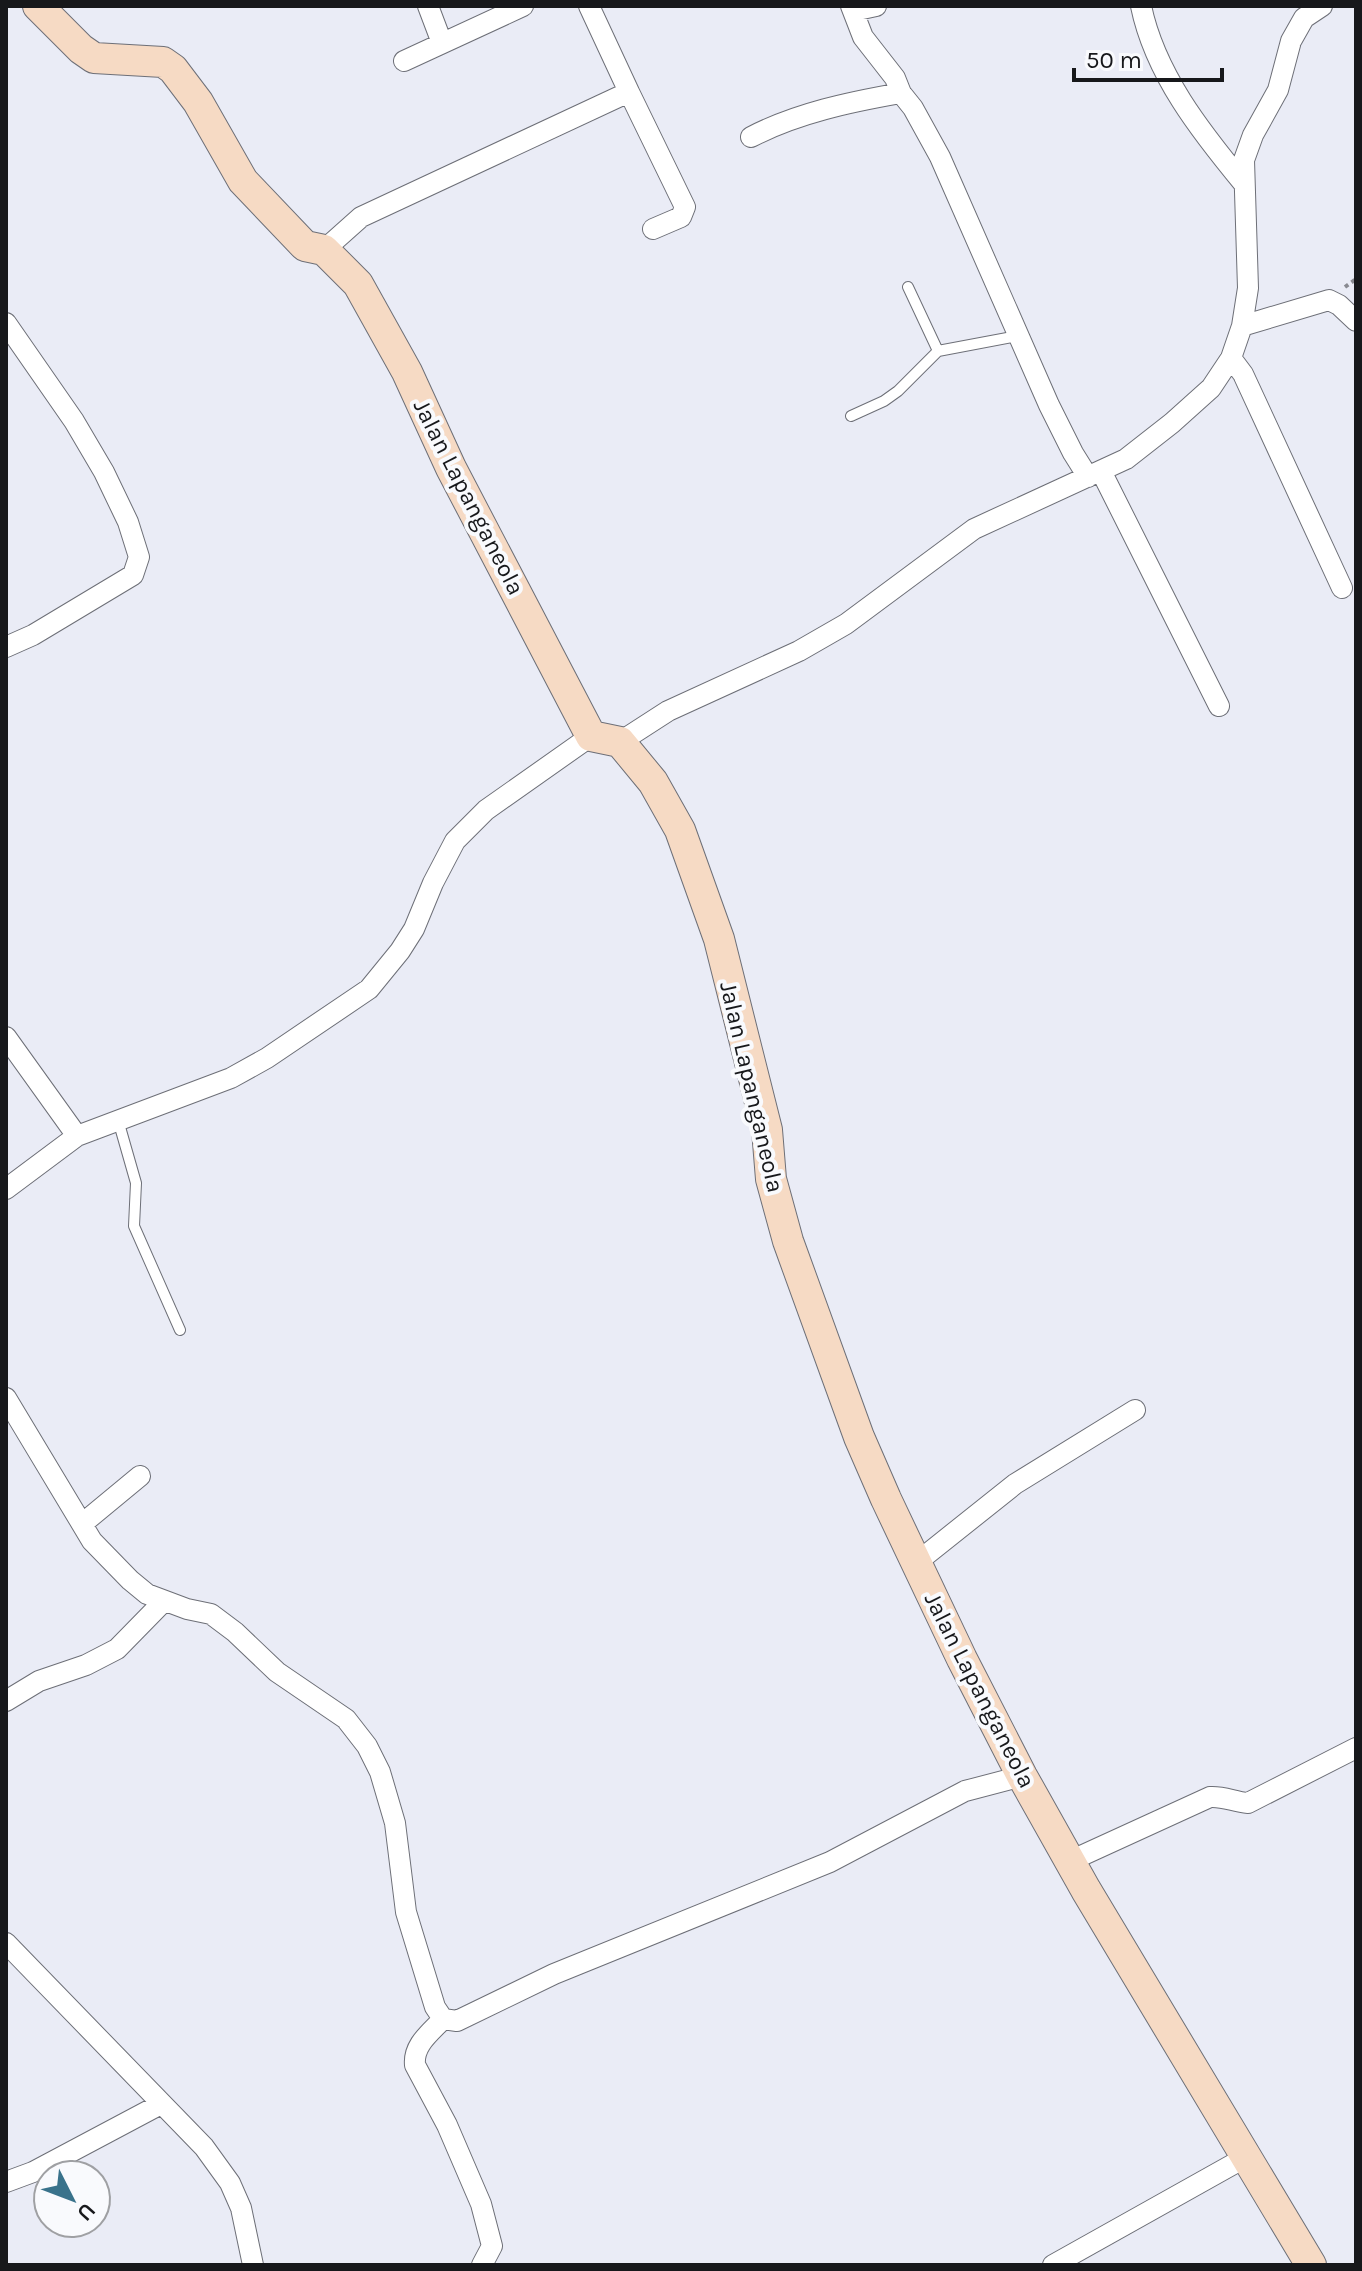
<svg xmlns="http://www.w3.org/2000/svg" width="1362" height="2271" font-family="Karla,sans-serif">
  <rect width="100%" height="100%" fill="#eaecf6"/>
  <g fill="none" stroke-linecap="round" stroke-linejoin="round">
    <g stroke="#6d6f77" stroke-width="12">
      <path id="lane" d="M908,287L938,351
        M851,416L884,401L898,391L938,351L1018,336
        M118,1120L136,1183L134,1226L180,1330"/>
    </g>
    <g stroke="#6d6f77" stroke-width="22">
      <path id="street" d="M428,6L442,43
        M851,6L863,37L895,78L901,93L913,108L940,157L1049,405L1073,453L1088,477
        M1141,6C1155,74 1201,132 1244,184
        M853,11L876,6
        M404,61L523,6
        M629,92L685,207L681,217L653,229
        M751,137C797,113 850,102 901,93
        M324,250L361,217L629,92L589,6
        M6,323L74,421L104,472L128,522L139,557L133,575L33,635L6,647
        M1242,326L1329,300L1339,305L1356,321
        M1231,358L1243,374L1342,588
        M1101,471L1219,706
        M620,742L668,711L799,651L846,624L974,529L1126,459L1172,423L1211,388L1231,358L1242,326L1248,288L1244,160L1253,135L1278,90L1291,41L1304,18L1322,6
        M6,1037L77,1136
        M6,1189L77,1136L231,1078L267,1058L369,989L400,951L414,929L433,883L455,841L486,810L591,736
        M6,1398L92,1541L130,1580L147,1594L187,1609L211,1614L235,1632L277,1672L346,1719L367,1746L380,1772L395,1823L406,1912L435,2007L443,2019L457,2021L554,1974L830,1862L965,1791L1022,1776
        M82,1524L140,1476
        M916,1563L1015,1484L1135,1410
        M6,1701L39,1681L86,1665L117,1649L164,1601
        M1070,1861L1210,1797C1224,1796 1234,1802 1248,1803L1356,1748
        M6,1943L204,2147L230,2183L241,2208L253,2265
        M443,2019C430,2033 413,2045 415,2065L447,2125L481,2204L492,2246L482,2265
        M6,2182L33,2172L161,2104
        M1053,2265L1246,2157"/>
    </g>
    <g stroke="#6d6f77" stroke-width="32">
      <path id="secondary" d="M38,6L81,49L94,58L163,62L173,69L198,102L243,181L305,246L324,250L358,284L407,372L451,468L591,736L620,742L653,782L680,830L719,939L767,1130L771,1179L788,1241L859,1437L886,1499L962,1659L1022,1776L1086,1890L1311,2265"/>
    </g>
    <path stroke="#898a91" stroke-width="4" stroke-dasharray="4 4" stroke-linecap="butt" d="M1345,287L1356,279"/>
    <use href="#lane" stroke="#fff" stroke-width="10"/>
    <use href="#street" stroke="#fff" stroke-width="20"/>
    <use href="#secondary" stroke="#f6dac4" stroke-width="30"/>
  </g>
  <g text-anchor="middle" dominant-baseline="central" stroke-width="8" stroke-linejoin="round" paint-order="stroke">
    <g font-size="24" fill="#17181b" stroke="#f9fafd">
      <text transform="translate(469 497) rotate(63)">Jalan Lapanganeola</text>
      <text transform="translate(752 1087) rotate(77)">Jalan Lapanganeola</text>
      <text transform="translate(980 1690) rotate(63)">Jalan Lapanganeola</text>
    </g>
  </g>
  <rect width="1362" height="2271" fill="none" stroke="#17181b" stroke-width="16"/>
  <g transform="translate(72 2199) rotate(132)"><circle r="38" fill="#f9fafd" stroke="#9fa0a3" stroke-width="2"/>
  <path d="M0-6L14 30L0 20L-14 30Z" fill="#39728b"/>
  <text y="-12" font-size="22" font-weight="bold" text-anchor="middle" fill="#17181b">U</text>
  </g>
  <path d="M1074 68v12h148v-12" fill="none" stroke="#17181b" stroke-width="4"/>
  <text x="1086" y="68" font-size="24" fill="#17181b" stroke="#f9fafd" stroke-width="6" paint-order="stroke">50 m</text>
</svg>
